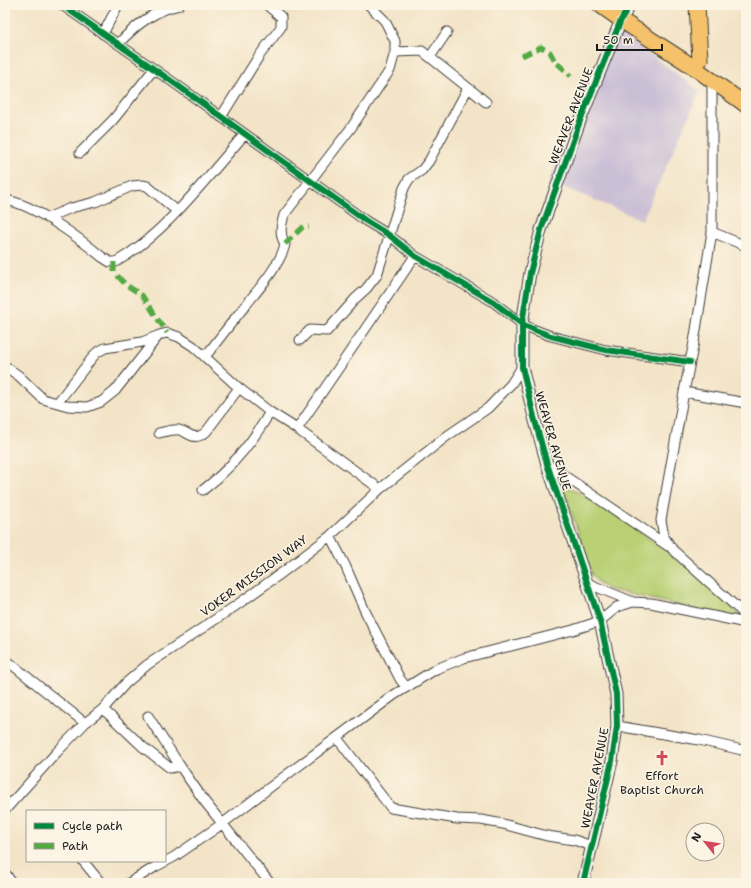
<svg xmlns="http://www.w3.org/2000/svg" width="751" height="888" font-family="'Shantell Sans',sans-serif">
  <rect width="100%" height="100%" fill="#fcf5e5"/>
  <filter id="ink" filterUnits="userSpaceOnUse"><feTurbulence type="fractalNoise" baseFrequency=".025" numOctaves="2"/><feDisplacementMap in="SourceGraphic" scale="8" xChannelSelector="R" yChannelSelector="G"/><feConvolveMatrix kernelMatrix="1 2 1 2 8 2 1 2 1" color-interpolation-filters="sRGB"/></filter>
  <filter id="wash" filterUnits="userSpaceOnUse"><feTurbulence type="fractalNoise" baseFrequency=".012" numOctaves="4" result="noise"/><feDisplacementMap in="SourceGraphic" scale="16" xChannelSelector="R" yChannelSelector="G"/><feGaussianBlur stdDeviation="0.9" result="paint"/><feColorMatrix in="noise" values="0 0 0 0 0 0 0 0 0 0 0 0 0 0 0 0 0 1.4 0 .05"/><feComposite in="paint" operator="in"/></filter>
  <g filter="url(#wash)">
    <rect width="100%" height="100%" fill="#f3e4c7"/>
    <path fill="#cbbfd5" d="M616,29L700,91L642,220L549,181Z"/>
    <path fill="#b9d074" stroke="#6a7648" d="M562,483L604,507L692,569L721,594L743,620L608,589L599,583L592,575Z"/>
  </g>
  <g filter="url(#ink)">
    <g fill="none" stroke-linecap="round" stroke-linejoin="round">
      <g stroke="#3c3a36" stroke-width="11">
        <path id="minor" d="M62,5L177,85L366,221L389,235L415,256L492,301L522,324L535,330L551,336L606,350L690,362
          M103,34L118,5
          M118,44C135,26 154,10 179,5
          M395,52L422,51L486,102
          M430,57L447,32
          M712,80V232L694,342L684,392L661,520L664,537L673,550L741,611L746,618
          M221,117L259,56L281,27V17L267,5
          M80,153L113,120L154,69
          M5,200C34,204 79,238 102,257L110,262H116C166,233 207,177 245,134
          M47,218L71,208L95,202L132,186L142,185L147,186L177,211
          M712,232L746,246
          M300,340L310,330L327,331L356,298L366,289L377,275L404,188L409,179L422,170L429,161L468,88
          M205,357C218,340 231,323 245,306C258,290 281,264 285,244C279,234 281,226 284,215L351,128L390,70L395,52V41L385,21L369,5
          M5,366L19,376L43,399L68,406L87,407L101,402L115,391L159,335L167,333L179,337L193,346L239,388L270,412L297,429L380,489
          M684,392L746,403
          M58,402L96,353L105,348L142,342L157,336
          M297,429L415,256
          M159,433C165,432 173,429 179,430C191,433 193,442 206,432L239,388
          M547,464L668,546
          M203,490C232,468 252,443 270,412
          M330,536L345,565L365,611L400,679L406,687
          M587,583L633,602L651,603L746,623
          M5,659L85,723
          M103,709L143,747L170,768L180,766
          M148,716L180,766L205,802L270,883
          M617,726L699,740L742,750L746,752
          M337,738L391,808L457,819L481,820L503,824L547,836L574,840L592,846
          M5,810L57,752L85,723L103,709L126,683L147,665L234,607L283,572L330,536L380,489L447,436L488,408L511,384L522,367
          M83,861L101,883
          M5,873L12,883
          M129,883L155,867L174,857L222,824L273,785L394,695L436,669L464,658L573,630L600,621L617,607L633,602"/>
      </g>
      <g stroke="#3c3a36" stroke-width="13">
        <path id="tertiary" d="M583,883L612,761L617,726L616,694L600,621L547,464L534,417L522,367V324L530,273L541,230L580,121L601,69L621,20L630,5"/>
      </g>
      <g stroke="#3c3a36" stroke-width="17">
        <path id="trunk" d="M600,5L621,20L695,68L746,105
          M697,5L700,60"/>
      </g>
      <use href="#minor" stroke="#fff" stroke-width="9"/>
      <use href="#tertiary" stroke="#fff" stroke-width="11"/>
      <use href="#trunk" stroke="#f5c16b" stroke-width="15"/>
      <path stroke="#52a943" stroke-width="5" stroke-dasharray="10 5" stroke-linecap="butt" d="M522,56L541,47L550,52L555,61L571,76
        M285,244L303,227H309
        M114,262V272L126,285L142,295L167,333"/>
      <g stroke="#fcf5e5" stroke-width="8">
        <path id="cycleway" d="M62,5L177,85L366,221L389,235L415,256L492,301L522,324L535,330L551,336L606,350L690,362
          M583,883L612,761L617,726L616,694L600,621L547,464L534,417L522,367V324L530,273L541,230L580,121L601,69L621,20L630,5"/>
      </g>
      <use href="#cycleway" stroke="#00873e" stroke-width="6"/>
    </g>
  </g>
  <defs>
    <g id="church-bare" transform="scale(1.2)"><path d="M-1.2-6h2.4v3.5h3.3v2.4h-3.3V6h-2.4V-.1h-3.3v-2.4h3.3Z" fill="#d1495b" stroke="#fcf5e5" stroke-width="2.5" paint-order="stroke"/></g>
  </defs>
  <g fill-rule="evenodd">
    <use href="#church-bare" x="662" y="758"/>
  </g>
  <g text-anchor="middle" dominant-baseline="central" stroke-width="3" stroke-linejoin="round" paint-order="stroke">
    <g font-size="12" fill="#1c1c1c" stroke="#fcf5e5">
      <text transform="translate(571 116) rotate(-69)">WEAVER AVENUE</text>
      <text transform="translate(553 441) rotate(74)">WEAVER AVENUE</text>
      <text transform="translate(254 576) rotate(-36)">VOKER MISSION WAY</text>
      <text transform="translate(595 778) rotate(-79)">WEAVER AVENUE</text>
    </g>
    <g font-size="12" fill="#1c1c1c" stroke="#fcf5e5">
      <text x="662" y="776">Effort<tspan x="662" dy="14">Baptist Church</tspan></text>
    </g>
  </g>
  <rect width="751" height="888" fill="none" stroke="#fcf5e5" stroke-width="20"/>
  <rect x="26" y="810" width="140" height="52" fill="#fcf5e5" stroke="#a29e95"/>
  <rect x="34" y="823" width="20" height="6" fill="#00873e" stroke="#a29e95"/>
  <text x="62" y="830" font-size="12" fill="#1c1c1c">Cycle path</text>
  <rect x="34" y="843" width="20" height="6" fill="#52a943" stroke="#a29e95"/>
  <text x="62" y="850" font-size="12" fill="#1c1c1c">Path</text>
  <g transform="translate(705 842) rotate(300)"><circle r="19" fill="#fcf5e5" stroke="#a29e95"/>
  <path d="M0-3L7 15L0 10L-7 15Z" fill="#d1495b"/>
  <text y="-6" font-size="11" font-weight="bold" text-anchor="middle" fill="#1c1c1c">N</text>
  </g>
  <path d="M597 44v6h65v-6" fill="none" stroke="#1c1c1c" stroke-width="2"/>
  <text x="603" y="44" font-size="12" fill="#1c1c1c" stroke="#fcf5e5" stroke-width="3" paint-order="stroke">50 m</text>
</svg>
